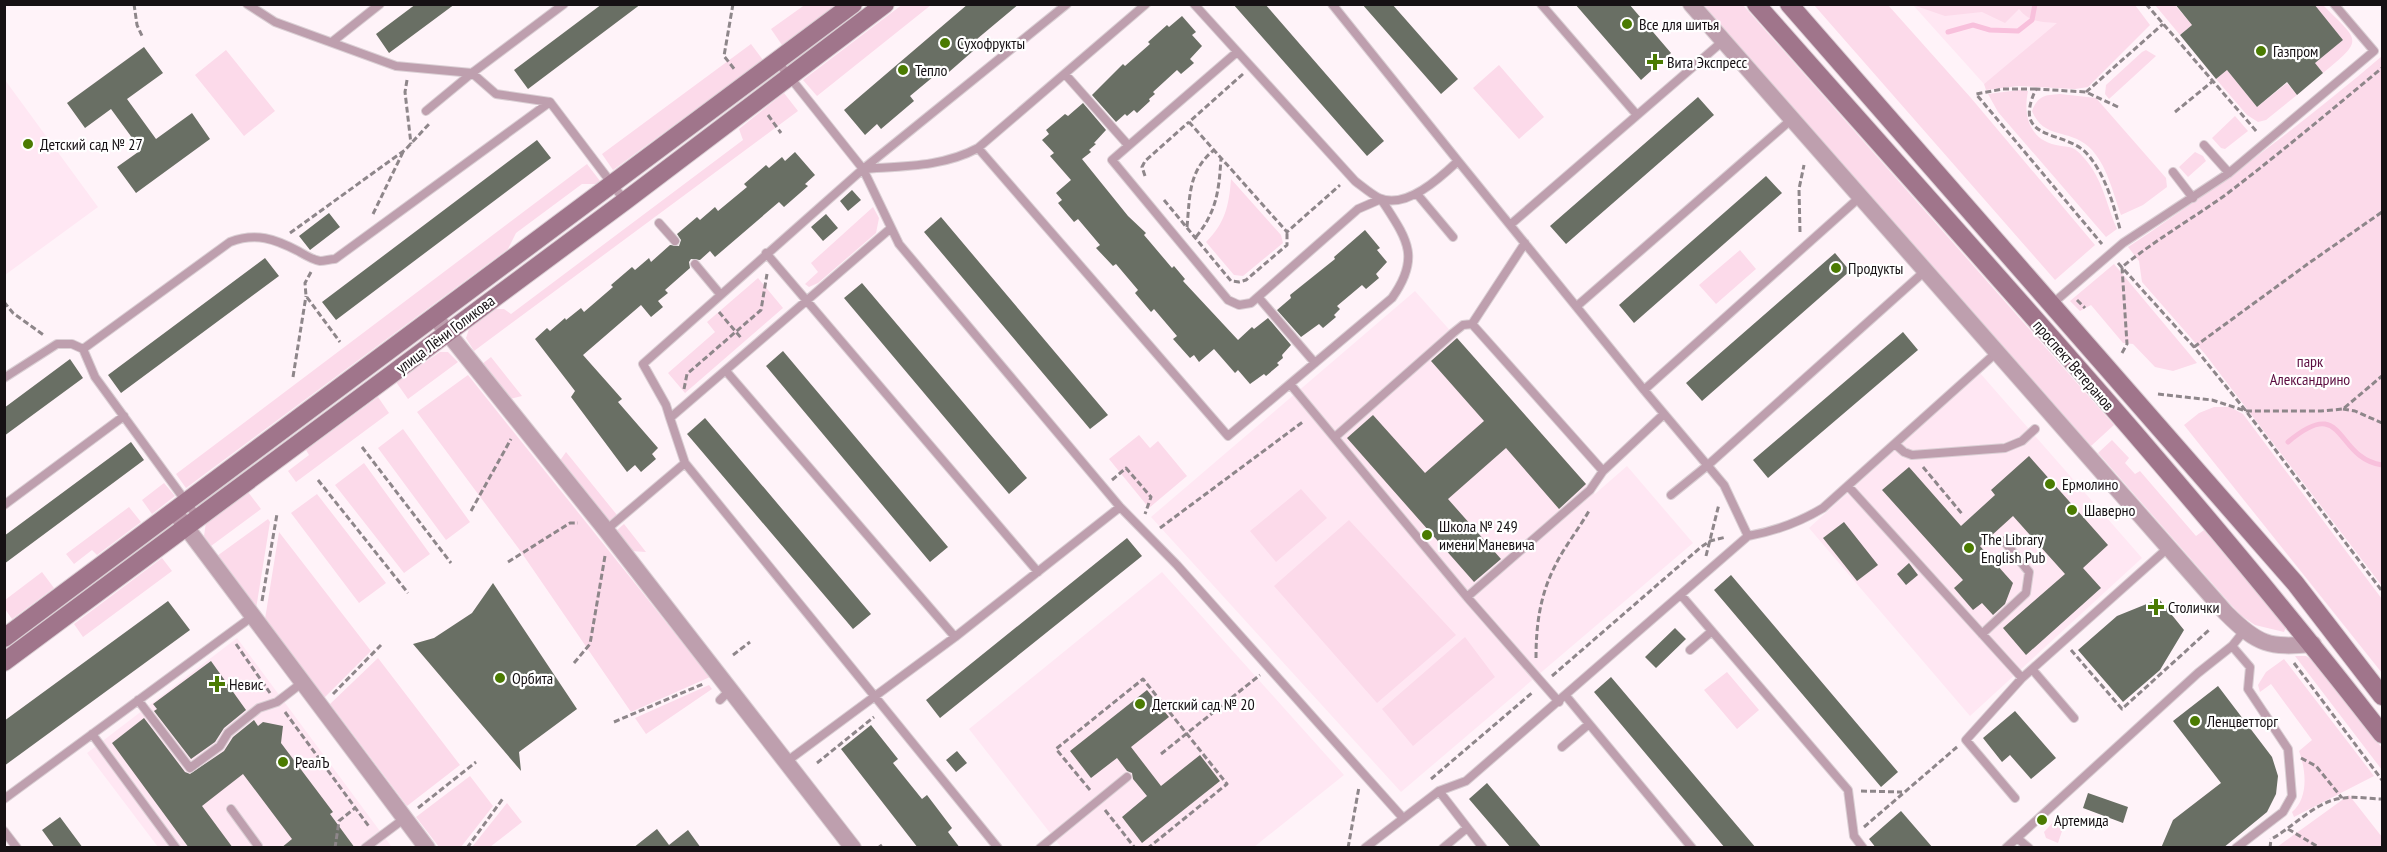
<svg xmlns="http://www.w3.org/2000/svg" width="2387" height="852" font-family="'PT Sans Narrow',sans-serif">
  <rect width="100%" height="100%" fill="#fff3f9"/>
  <path fill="#ffe7f3" d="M1913,5H2083L1984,84Z
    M5,80L98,207L5,275H4Z
    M1415,291L1595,494L1627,466L1693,543L1401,792L1151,517Z
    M1980,373L2142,558L1970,716L1809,528Z
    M1162,572L1344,775L1254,847H1061L969,729Z
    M237,638L391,846L389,848L158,847L87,753Z"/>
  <path fill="#fcdaea" d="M806,4L837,5L782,45L771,29Z
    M903,4L931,5L817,96L803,80Z
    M1703,5H1743L2114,425L2091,446Z
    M1814,5H1888L1971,98L2095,245L2055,280Z
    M1913,5L2031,4L2034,11L2036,5H2135L2150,25L2088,87L2075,89L2018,86L1986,90L1984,84L2057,23C2041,22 2029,22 2019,9L2005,23L1982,12L1945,16Z
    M2155,5H2175L2192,25L2180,35Z
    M2314,5H2323C2359,42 2365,38 2323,73L2315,63L2343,40Z
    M751,44L763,60L613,170L602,154Z
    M226,50L275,111L244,136L195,75Z
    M2146,50L2156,56L2109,99L2105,94L2106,85L2142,52Z
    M2382,56V586L2205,354L2142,282L2139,261L2128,247C2218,187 2300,126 2382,56Z
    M1499,65L1544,117L1519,139L1473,88Z
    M2227,70L2257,107L2287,83L2297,95L2266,120L2258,122L2247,115L2216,79Z
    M2019,90L2028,91C2023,115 2029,139 2056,145C2071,148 2073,145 2084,158C2103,179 2106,204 2117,229L2106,237L1998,112L1988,94Z
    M784,93L798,111L474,351L466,338L469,329L496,309H504L511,314L743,140L739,129Z
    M2060,94L2096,98L2166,178L2167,187L2143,205L2121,215C2113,193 2107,164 2089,147C2068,128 2044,140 2032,111C2038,96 2044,95 2060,94Z
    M2235,116L2248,131L2225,149L2221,148L2212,138Z
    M2195,152L2203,156L2206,161L2188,177L2179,167Z
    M587,164L600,181L596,184H582L516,233L508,249L186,488L176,474Z
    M1231,179L1281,235L1283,243L1243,276L1234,275L1206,242C1225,223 1229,206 1231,179Z
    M873,207L879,218L876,233L818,283L809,287L805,284L818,272L811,263Z
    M1740,250L1756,269L1716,304L1699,285Z
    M2114,264L2197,363L2173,371L2155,367L2133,344L2123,343L2091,305L2080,311L2070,301Z
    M758,278L783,308L685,393L668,373L715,332L707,322Z
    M440,352H448L458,362L408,399L396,382Z
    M491,357L522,396L510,399L482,364Z
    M468,375L710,677L631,712L519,549L417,412Z
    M378,397L389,413L296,482L288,471L309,455L306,450Z
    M2214,407H2230L2243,414L2382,599V673L2184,425L2199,413Z
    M403,429L470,522L446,540L378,448Z
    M1139,435L1150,448L1158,441L1187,476L1149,508L1109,459Z
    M2112,440L2129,458L2125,463L2135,474L2140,471L2196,536L2204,530L2286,627L2284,632L2255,625L2240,615L2098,453Z
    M566,452L617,515L608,522L559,462Z
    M364,463L430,554L404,573L335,485Z
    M164,483L175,496L152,514L142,500Z
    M1301,489L1327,518L1276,562L1250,531Z
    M248,492L261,509L211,546L204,536L206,522Z
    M317,494L386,583L359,603L291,513Z
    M129,507L141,522L97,555L92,550L74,564L66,554Z
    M268,519L270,522L256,609L217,556Z
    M1349,520L1456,635L1377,703L1274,586Z
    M624,524L646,552L631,551L616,531Z
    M279,532L371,651L324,698L265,619Z
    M162,558L172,571L83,637L74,624Z
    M42,572L54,588L12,619L5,609V600Z
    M1465,637L1495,677L1413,746L1382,709Z
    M2295,656H2306L2316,662L2382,748V770Z
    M378,658L460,765L407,806L330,704Z
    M2284,659L2374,776L2294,817L2292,812C2309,798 2306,770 2299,751L2312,740L2271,684L2260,692L2258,685L2266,672Z
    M1727,672L1759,710L1737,729L1704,690Z
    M709,685L712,689L646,734L635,718Z
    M470,776L493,806L461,847H439L416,817Z
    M2349,795L2382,837V847H2277Z
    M507,803L522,822L490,847H472Z
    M2060,817L2066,819L2058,843L2046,838L2044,832L2057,818Z"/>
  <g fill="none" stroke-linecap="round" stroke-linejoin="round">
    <path stroke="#f8c0dc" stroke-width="5" d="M1948,32L1973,25L1990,30L2018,31L2032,20L2035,4
      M2288,442C2346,393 2334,458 2382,465"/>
  </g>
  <path fill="#696f64" d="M416,4H455L389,53L376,34Z
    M602,4H641L528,89L514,70Z
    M968,4H1019L977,39L981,44L949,72L945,67L910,96L914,101L881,129L877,124L865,135L844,110Z
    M1233,4H1265L1384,141L1367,156Z
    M1362,4H1392L1458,79L1441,94Z
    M1575,4H1629L1671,53L1641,80Z
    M2175,4H2314L2343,40L2315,63L2323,73L2297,95L2287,82L2257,107L2227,70L2216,79L2180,35L2192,25Z
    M1182,16L1196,32L1192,35L1202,46L1190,59L1194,63L1181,74L1177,70L1153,92L1155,94L1149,99L1150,101L1137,113L1134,110L1127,116L1125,114L1116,122L1092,95L1123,64L1125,66L1150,44L1148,42L1167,25L1169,27Z
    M144,47L163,73L127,99L156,139L192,113L210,139L136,193L117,167L141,150L111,109L85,128L67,103Z
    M1698,97L1714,115L1566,244L1550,226Z
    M1083,103L1106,130L1094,143L1096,144L1089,150L1091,152L1082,159L1128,216L1146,233L1144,235L1150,242L1172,268L1174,266L1185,279L1183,281L1238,340L1252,327L1254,329L1268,318L1291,345L1282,355L1283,358L1277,363L1279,365L1266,376L1264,374L1250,384L1238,370L1235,373L1214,349L1199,362L1194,355L1190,358L1173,339L1177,336L1154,309L1151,312L1135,293L1138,290L1116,264L1113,266L1096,248L1100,245L1078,219L1074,222L1058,203L1062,200L1056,193L1071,180L1050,156L1054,153L1042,140L1049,134L1046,130L1065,114L1068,116Z
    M537,140L551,158L336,320L322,302Z
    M795,152L815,175L805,184L808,186L784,207L779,202L715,257L710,251L700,260L691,259L689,262L690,268L665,290L668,293L658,301L663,307L651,317L641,305L583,355L622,399L618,402L658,448L652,454L656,459L641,472L635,465L627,472L571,397L575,391L535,339L547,328L550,331L565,318L566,320L581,308L584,312L613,287L611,285L632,267L635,270L649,258L651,262L670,245L679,246L681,240L677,234L697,217L700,220L715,207L718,211L747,187L744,184L766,165L769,168L782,157L785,161Z
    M1766,176L1782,193L1634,323L1619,305Z
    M852,190L861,200L848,211L840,201Z
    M329,213L340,227L310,250L299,236Z
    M826,214L838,228L823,241L811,227Z
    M941,217L1108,415L1090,429L924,232Z
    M1365,230L1380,248L1377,250L1387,262L1376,274L1379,278L1366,289L1362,285L1337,306L1340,309L1334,315L1336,317L1323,328L1319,324L1301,337L1277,310L1291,298L1290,295L1335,259L1334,257Z
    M1835,253L1850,271L1702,401L1686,383Z
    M265,258L279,276L121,393L108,375Z
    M862,283L1027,478L1009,494L844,298Z
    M1903,332L1918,350L1768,478L1753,460Z
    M1457,338L1586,484L1559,509L1506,448L1448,499L1501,559L1474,582L1347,438L1373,415L1425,473L1484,421L1431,361Z
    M783,351L948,547L930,562L766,366Z
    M70,359L83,378L4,436V408Z
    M705,418L871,614L853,629L687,434Z
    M131,442L144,460L4,564V536Z
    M2029,456L2108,545L2083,568L2101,588L2026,655L2003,628L2065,574L2013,516L1980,546L2013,583L2005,604L1993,615L1982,603L1973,610L1954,588L1963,580L1882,490L1909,467L1961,526L1995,495L1991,490Z
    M1844,522L1878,565L1857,581L1823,538Z
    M1127,538L1142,556L940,718L926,700Z
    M1909,563L1918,575L1906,585L1897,574Z
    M1731,575L1898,772L1881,787L1714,590Z
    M493,583L577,709L519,752L521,771L413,644L434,638L472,613Z
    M2159,599L2184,630L2160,670L2123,702L2078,650L2117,616Z
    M168,601L190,630L4,766V721Z
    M1675,628L1686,639L1656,668L1645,657Z
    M211,661L246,710L224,728L215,742L191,759L154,711L157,709L153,704Z
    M1611,677L1756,848H1725L1677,791L1594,692Z
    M2218,686L2272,757L2278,776L2276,794L2267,812L2223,848H2161L2173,820L2221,783L2173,721Z
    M1147,690L1169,717L1131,747L1161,786L1200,755L1220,781L1142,843L1122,817L1147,796L1133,779L1132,773L1127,771L1117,758L1091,778L1070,751Z
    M2015,711L2056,758L2031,779L2010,755L2002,762L1983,738Z
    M144,718L185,772L190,774L224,751L233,737L254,720L258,726L263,722L283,726L281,743L333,812L330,814L355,848H281L292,839L243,774L202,806L233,848H189L112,743Z
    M871,725L898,759L893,763L922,799L927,795L952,828L948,832L960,848H918L841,749Z
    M957,751L967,763L956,772L946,760Z
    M1487,783L1542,848H1511L1469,799Z
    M2088,793L2128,807L2123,823L2083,808Z
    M1901,811L1933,848H1876L1869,839Z
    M60,817L83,848H55L42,830Z
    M657,829L669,845L688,830L701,848H633Z"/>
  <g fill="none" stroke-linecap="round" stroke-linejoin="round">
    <g stroke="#dacfd4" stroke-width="10">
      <path id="lane" d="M247,4L275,22L396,66L472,73L496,94L550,102
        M1194,4L1355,181C1363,187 1371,194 1379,198C1406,210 1441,177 1458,161L1644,390L1724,485L1748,536
        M1332,4L1458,161
        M1541,4L1637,115
        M332,42L380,4
        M777,61L863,169L899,244L1120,507L1177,565L1403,818
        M1065,74L1128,145
        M426,111L472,73L564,4
        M2204,145L2229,173
        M978,148L1146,4
        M863,169C903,166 943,167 978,148L1228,436L1392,298C1422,256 1406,238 1381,199L1358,209L1251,303L1239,305L1228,300L1112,160L1237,52
        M2173,172L2193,198
        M1417,194L1453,237
        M659,223L675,241
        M1510,225L1723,41
        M766,253L1038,572
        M695,264L720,294
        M1259,298L1315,363
        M2052,304L2123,243L2229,173L2374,51L2334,4
        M1577,306L1792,119
        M1472,324L1603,471
        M726,371L955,637
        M4,378L57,344H72L83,349
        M1290,384L1467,597L1559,702
        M1644,390L1860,197
        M670,418L666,405L643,364L863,169L1067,4
        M1335,437L1453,333L1463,325L1472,324L1525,243
        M1895,444L1904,452L1912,455L2005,448L2022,441L2035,429
        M685,463L998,848
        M1848,486L2022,678
        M1671,495L1708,465L1925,271
        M4,505L124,416
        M198,518L95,377L83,349L230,242C256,232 275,239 298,251C305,255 313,260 320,261C325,261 330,259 335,259L550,102L625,201
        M606,530L685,463L670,418L891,228
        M1681,595L1848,790L1854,836L1863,848
        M1467,597L1590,490L1603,471L1664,414
        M1982,634L2026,593L2029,572L2004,541
        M2232,646L2250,667L2248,689L2288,749L2292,796L2283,812L2236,848
        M1690,650L1712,631
        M2032,669L2074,718
        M1566,696L1692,848
        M138,700L190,768L220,746L228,733L259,708L277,702L303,682
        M720,700L730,690
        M92,734L176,848
        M1562,747L1589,724
        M786,762L955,637L1120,507
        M1439,791L1483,848
        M2015,798L1966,740L2022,678L2169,547
        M4,799L253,616
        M231,809L258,846L256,848
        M4,831L17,848
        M2017,838L2029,848
        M365,848L405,818
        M1040,848L1127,777
        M1365,848L1439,791L1466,781L1748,536C1776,531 1798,523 1823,508L1997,352
        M1443,848L1467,828
        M2006,848L2198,673L2232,646L2244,631"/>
    </g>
    <g stroke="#dacfd4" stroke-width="18">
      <path id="street" d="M1691,4L2226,613C2258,645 2269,648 2313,644
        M435,317L606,530L853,848
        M174,511L427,848"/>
    </g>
    <g stroke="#dacfd4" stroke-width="20">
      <path id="secondary" d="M1756,4C1968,245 2186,481 2382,734
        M1789,4L2295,583L2382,696
        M4,638L853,4
        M4,662L625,201L885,4"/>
    </g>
    <path stroke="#8e868a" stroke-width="3" stroke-dasharray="6 3" stroke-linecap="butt" d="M134,4L137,25L143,38
      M733,4L724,56L735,70
      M2146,4L2257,132
      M1243,74L1189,122L1287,232L1340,185
      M407,80L405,92L411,144
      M2036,89H2003L1976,94L2102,244
      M2086,92L2163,24
      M2118,107L2086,92L2036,89C2010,144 2067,128 2089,156C2106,177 2113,203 2120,229
      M2175,112L2213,81
      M768,115L781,133
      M1145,176L1142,167L1145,161L1189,122
      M1164,200L1231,281L1239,282L1246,280L1287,245V232
      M373,214L404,150
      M1187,227C1190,196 1188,171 1214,150
      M1800,232L1799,189L1804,165
      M290,233L405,150L429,124
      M1196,237C1217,211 1219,190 1221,158
      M2118,263L2194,347L2246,411L2382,591
      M311,272L305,283L306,296L340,342
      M2077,300L2085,308
      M4,302L13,313L45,336
      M719,312L742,339
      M2194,347L2309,263L2382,212
      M2122,353L2127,344L2122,267C2154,241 2190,220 2224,196C2278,155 2330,111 2382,68
      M293,377L306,296
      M684,389L687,374L761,310L767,274
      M2158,394L2212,400L2246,411H2321L2343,409L2382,376
      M2343,409L2355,411L2382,423
      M362,447L451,563
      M1923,467L1963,515
      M318,480L408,593
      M1112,480L1126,468L1151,497L1145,514
      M471,511L511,439
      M1160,528L1304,421
      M1706,556L1719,504
      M508,562L570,523H578
      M262,601L277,514
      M236,644L270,693
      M2071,650L2122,709L2209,630
      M733,655L750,642
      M1536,658C1536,625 1540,595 1555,566C1564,547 1579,529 1590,509
      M574,663L590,644L605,556
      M2294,663L2382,780
      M1552,676L1701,547L1710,541L1726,537
      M333,694L381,645
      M285,712L370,828
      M614,722L703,684
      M1161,754L1260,675
      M2301,758L2316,766L2342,798
      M817,763L874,717
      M1431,779L1533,692
      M1090,790L1056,749L1143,679L1227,784L1148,848
      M1861,791L1902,792
      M418,808L476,762
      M1105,810L1135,848
      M1864,827L1957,747
      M2288,829L2320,848
      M2273,838C2296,825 2317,800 2344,798C2356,796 2370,799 2382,799
      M335,848L339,821L355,808
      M467,848L504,797
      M878,848L882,845
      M1348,848L1359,787
      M2270,848L2271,839"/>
    <use href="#lane" stroke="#be9fae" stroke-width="8"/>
    <use href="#street" stroke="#be9fae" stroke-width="16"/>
    <use href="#secondary" stroke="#a0758b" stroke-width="18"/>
  </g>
  <g fill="#4b7b02" stroke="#fff" stroke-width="2">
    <circle cx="1627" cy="24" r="6"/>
    <circle cx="945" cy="43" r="6"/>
    <circle cx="2261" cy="51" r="6"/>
    <path d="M1652 53h6v6h6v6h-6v6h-6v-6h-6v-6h6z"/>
    <circle cx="903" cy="70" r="6"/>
    <circle cx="28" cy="144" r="6"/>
    <circle cx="1836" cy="268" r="6"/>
    <circle cx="2050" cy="484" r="6"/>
    <circle cx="2072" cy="510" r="6"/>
    <circle cx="1427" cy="535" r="6"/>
    <circle cx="1969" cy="548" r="6"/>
    <path d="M2153 598h6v6h6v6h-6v6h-6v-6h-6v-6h6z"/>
    <circle cx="500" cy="678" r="6"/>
    <path d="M214 675h6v6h6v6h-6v6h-6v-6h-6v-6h6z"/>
    <circle cx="1140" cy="704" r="6"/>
    <circle cx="2195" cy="721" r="6"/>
    <circle cx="283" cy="762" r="6"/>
    <circle cx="2042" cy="820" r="6"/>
  </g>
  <g text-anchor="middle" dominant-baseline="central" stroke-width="4.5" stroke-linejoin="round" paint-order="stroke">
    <g font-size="16" fill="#161114" stroke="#fff" text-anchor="start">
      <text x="1639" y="24">Все для шитья</text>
      <text x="957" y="43">Сухофрукты</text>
      <text x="2273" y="51">Газпром</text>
      <text x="1667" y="62">Вита Экспресс</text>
      <text x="915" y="70">Тепло</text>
      <text x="40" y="144">Детский сад № 27</text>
      <text x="1848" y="268">Продукты</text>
      <text x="2062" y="484">Ермолино</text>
      <text x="2084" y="510">Шаверно</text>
      <text x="1439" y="526">Школа № 249<tspan x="1439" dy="18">имени Маневича</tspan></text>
      <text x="1981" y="539">The Library<tspan x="1981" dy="18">English Pub</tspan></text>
      <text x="2168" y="607">Столички</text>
      <text x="512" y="678">Орбита</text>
      <text x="229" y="684">Невис</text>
      <text x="1152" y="704">Детский сад № 20</text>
      <text x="2207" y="721">Ленцветторг</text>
      <text x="295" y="762">РеалЪ</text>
      <text x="2054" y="820">Артемида</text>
    </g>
    <g font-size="16" fill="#161114" stroke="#fff">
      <text transform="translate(445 334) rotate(-37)">улица Лёни Голикова</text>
      <text transform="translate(2074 365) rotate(49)">проспект Ветеранов</text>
    </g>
    <g font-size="16" fill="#5d0e41" stroke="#fff">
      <text x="2310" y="361">парк<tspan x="2310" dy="18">Александрино</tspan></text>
    </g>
  </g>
  <rect width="2387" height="852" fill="none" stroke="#161114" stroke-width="12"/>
</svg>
